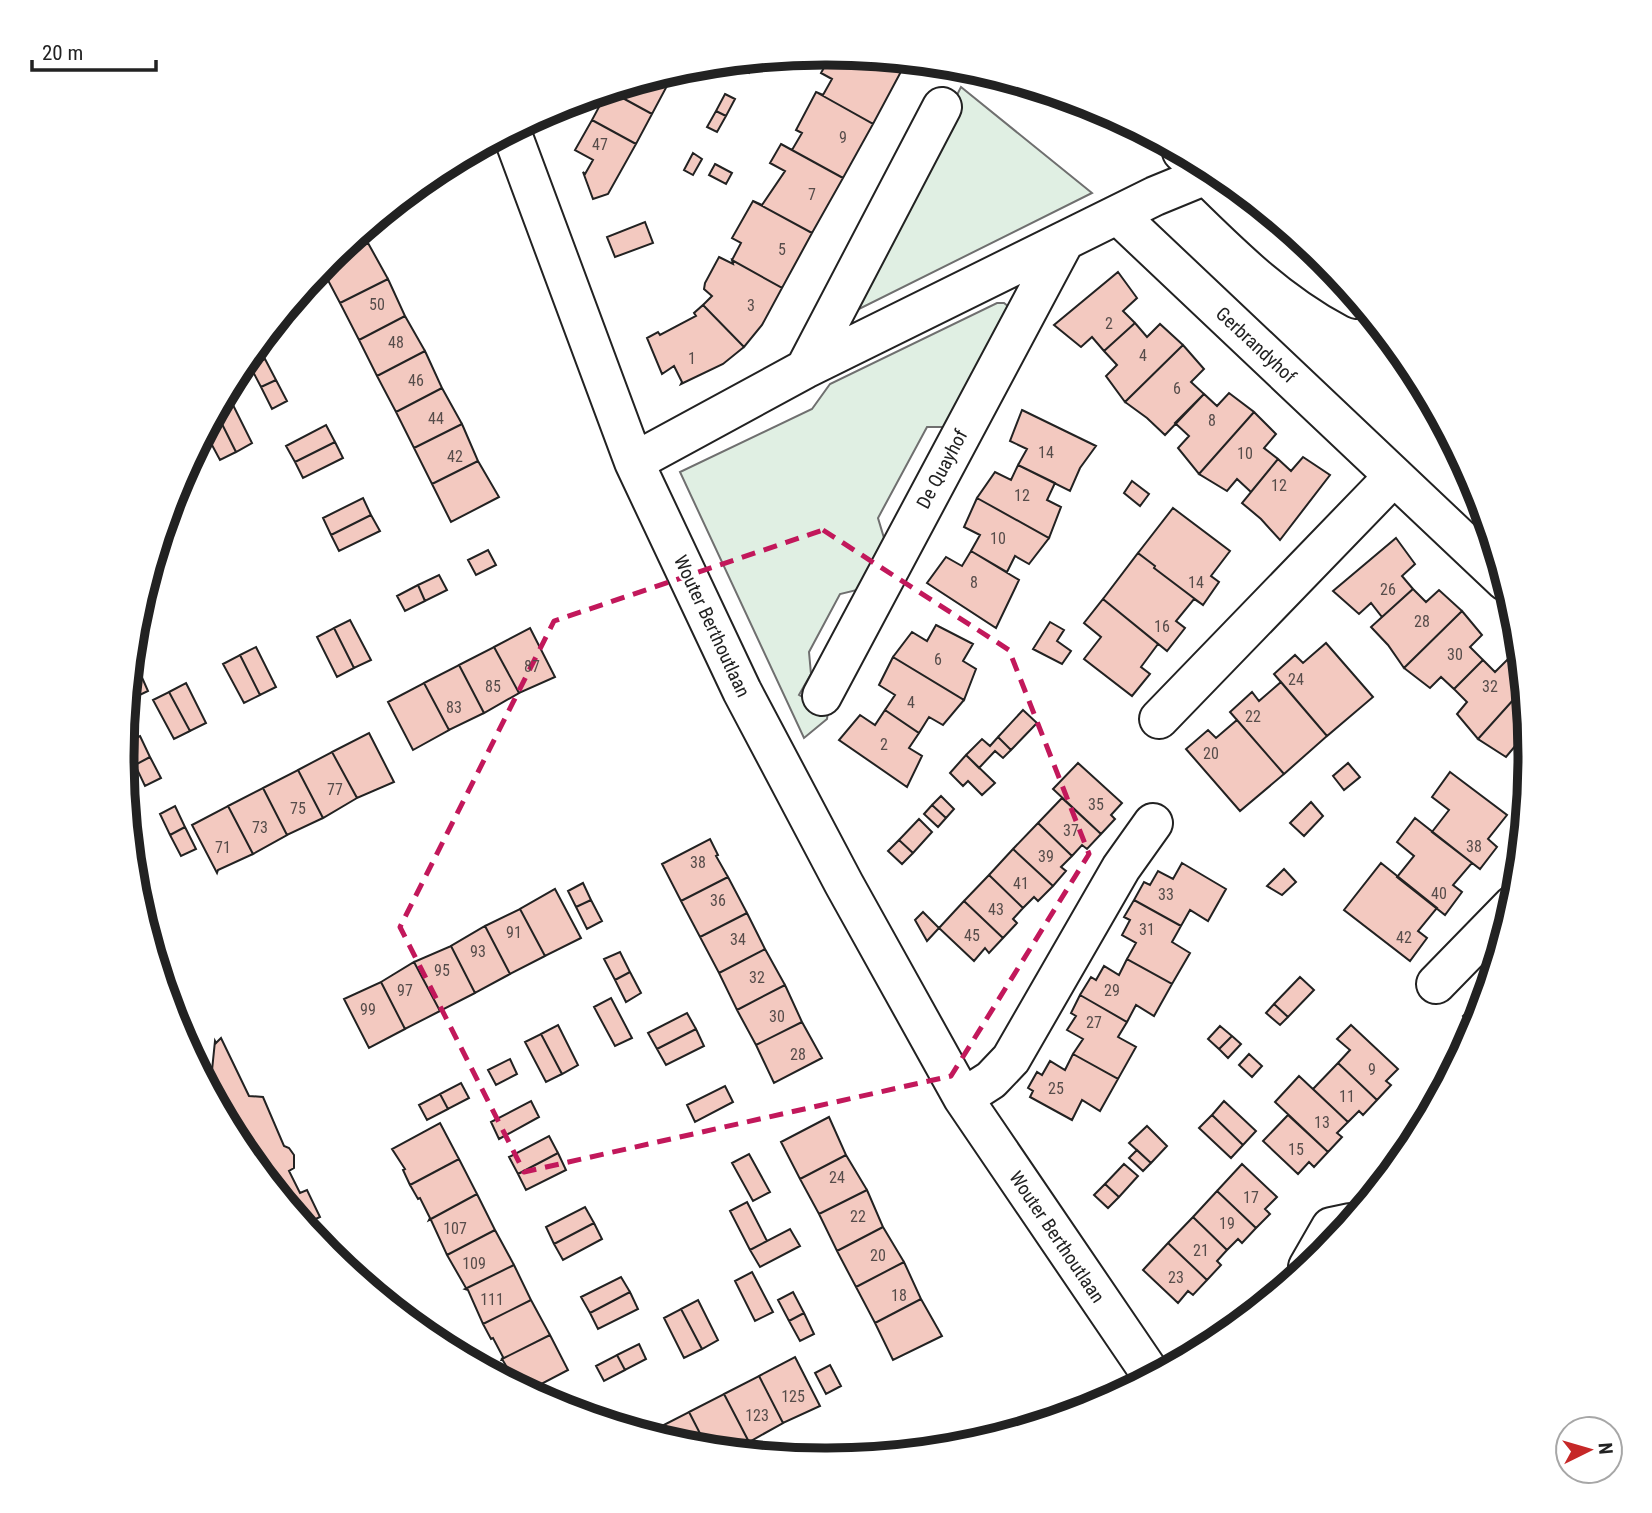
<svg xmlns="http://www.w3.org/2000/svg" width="1652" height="1513" font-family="'Roboto Condensed',sans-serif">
  <rect width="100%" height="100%" fill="#fff"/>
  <path fill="#e0efe3" stroke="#6f6f6f" stroke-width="2" d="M961,87L1092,193L843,317Z
    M997,303H1004L1009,307L945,427H927L878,518L884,538L857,590L840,594L809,652L811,674L799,695L828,712L827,719L804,738L680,472L812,409L830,384Z"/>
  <path fill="#f3c9c0" stroke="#222" stroke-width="2" d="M832,53L886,58L901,67L904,66L873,124L816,92L823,95L832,79L821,73Z
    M757,59L749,73L740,68L744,61Z
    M676,70L668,84L654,77Z
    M654,77L668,84L652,114L608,90Z
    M608,90L652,114L636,144L592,120Z
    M816,92L873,124L843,178L781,144L792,150L802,133L796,130Z
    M725,94L735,99L726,116L716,111Z
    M716,111L726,116L717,132L707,127Z
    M592,120L636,144L608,194L593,199L583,172L585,174L593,160L575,150Z
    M781,144L843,178L812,233L753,201L762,205L785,171L770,163Z
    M693,153L702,159L693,175L684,170Z
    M715,164L732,173L726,184L709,175Z
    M753,201L812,233L782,288L732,260L741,243L732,238Z
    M645,222L653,243L615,257L607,237Z
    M361,231L368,243L321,267L328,258Z
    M368,243L388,279L340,303L321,267Z
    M719,257L733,264L732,260L782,288L762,325L744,347L703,305L712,296L704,289L705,283Z
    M1118,272L1137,298L1123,311L1135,323L1104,351L1092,337L1081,347L1054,325Z
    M388,279L405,316L359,340L340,303Z
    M703,305L744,347L723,364L681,384L682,382L674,366L662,374L647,338L658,332L660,335L696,316L694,313Z
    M405,316L425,351L377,376L359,340Z
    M1135,323L1147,337L1160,324L1183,345L1125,402L1106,376L1117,365L1104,351Z
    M1183,345L1204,369L1191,382L1204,394L1165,435L1147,418L1125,402Z
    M425,351L442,388L396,412L377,376Z
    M265,359L276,380L261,387L250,366Z
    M276,380L287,401L272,409L261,387Z
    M442,388L462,424L414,448L396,412Z
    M1229,393L1254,412L1199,474L1178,448L1189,436L1175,423L1204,394L1217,406Z
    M232,403L252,443L236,452L216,412Z
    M1022,410L1096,446L1080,468L1070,491L1018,465L1027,449L1010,441Z
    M216,412L236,452L220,460L205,432Z
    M1254,412L1276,434L1264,448L1278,459L1251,492L1237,479L1227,491L1199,474Z
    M462,424L478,461L432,484L414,448Z
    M326,425L335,442L295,462L286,446Z
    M335,442L343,458L303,478L295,462Z
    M1303,457L1330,475L1280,540L1261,519L1242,503L1278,459L1291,471Z
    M478,461L499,497L451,522L432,484Z
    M1018,465L1055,483L1047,500L1061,507L1049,538L977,498L995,472L1011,480Z
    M1132,481L1149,494L1140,506L1124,493Z
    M363,498L371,515L331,535L323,518Z
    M977,498L1049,538L1029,564L1015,556L1007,572L971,551L980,535L964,527Z
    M1173,508L1230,551L1211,576L1219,582L1203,605L1154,568L1155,566L1138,553Z
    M371,515L380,531L339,551L331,535Z
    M1396,538L1415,564L1402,576L1413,589L1382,617L1371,603L1359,614L1333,591Z
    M488,550L496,565L476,575L468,560Z
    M971,551L1019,580L996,628L927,583L946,557L962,566Z
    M1138,553L1155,566L1154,568L1203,605L1194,599L1176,621L1185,628L1167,651L1103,599Z
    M439,575L447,590L425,601L418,585Z
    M418,585L425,601L405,611L397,596Z
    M1413,589L1426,602L1439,590L1462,611L1404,668L1388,645L1371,627Z
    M1103,599L1158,644L1141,667L1150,674L1132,696L1084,659L1101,637L1084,623Z
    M1462,611L1482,635L1470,647L1483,660L1454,689L1441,677L1430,688L1404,668Z
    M350,620L371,660L354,668L334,628Z
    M1050,622L1064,630L1057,641L1071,651L1062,664L1033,649Z
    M936,625L973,644L963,661L976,669L964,700L893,657L912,632L927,641Z
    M334,628L354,668L337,677L317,637Z
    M530,628L555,677L519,693L494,647Z
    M1326,643L1373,697L1327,736L1274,674L1295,655L1303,663Z
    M256,647L276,687L260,695L240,655Z
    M494,647L519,693L484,713L459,665Z
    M240,655L260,695L244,703L223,664Z
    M893,657L964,700L943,725L929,717L919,733L885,710L895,695L879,685Z
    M1508,659L1521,669L1523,689L1478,739L1457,714L1467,702L1454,689L1483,660L1495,672Z
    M459,665L484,713L449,730L424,683Z
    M140,673L148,691L127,701L130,678Z
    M1281,682L1327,736L1284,774L1230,712L1252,692L1259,701Z
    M186,683L206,723L190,731L169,692Z
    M424,683L449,730L413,750L388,702Z
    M1523,689L1530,757L1516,745L1506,757L1478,739Z
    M169,692L190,731L174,739L153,700Z
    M885,710L919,733L909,748L922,756L907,787L839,740L860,715L875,725Z
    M1023,710L1037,723L1011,750L998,737Z
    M1237,720L1284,774L1240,811L1186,749L1208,730L1216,738Z
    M369,733L394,782L357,798L332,752Z
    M140,736L150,757L135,765L124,744Z
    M998,737L1011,750L1003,758L995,751L979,768L966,755L982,739L990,746Z
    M332,752L357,798L323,818L298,770Z
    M966,755L995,783L982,795L968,781L963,786L950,773Z
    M150,757L161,778L145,786L135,765Z
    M1078,763L1122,803L1111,815L1115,819L1101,834L1053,789Z
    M1348,763L1360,777L1344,790L1333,776Z
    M298,770L323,818L287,835L263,788Z
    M1450,772L1507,815L1488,839L1497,847L1480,869L1432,832L1449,810L1432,797Z
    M263,788L287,835L253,854L228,806Z
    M941,796L954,809L946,818L932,805Z
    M1062,798L1101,834L1087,849L1082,845L1072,856L1038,823Z
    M1311,802L1323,816L1304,836L1290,823Z
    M932,805L946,818L938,827L924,814Z
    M175,806L185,827L170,835L160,814Z
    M228,806L253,854L218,870L217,873L192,825Z
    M1415,818L1472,863L1453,885L1462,892L1445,915L1397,877L1414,856L1397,842Z
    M919,819L932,832L913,853L899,840Z
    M1038,823L1072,856L1061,867L1066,871L1053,886L1013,849Z
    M185,827L196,849L181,856L170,835Z
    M710,839L718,855L716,856L728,877L681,901L662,864Z
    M899,840L913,853L902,864L888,851Z
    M1013,849L1053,886L1038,901L1034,897L1023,908L989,875Z
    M1182,863L1226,889L1208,921L1190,910L1181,926L1134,900L1144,882L1150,885L1158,871L1173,879Z
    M1381,863L1437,908L1418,931L1427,938L1410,961L1344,910Z
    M1284,869L1296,882L1282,895L1267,886Z
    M989,875L1023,908L1013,919L1017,923L1003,938L964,901Z
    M728,877L747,913L700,937L681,901Z
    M583,883L591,900L576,907L568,891Z
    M555,889L581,938L545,956L520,909Z
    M591,900L602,921L587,929L576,907Z
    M1134,900L1181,926L1172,942L1190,953L1172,984L1127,959L1136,943L1122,935L1130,920L1124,917Z
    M964,901L1003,938L989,953L985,948L974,961L939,928Z
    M520,909L545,956L510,974L485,926Z
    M923,912L939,928L927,941L915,920Z
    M747,913L765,949L719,973L700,937Z
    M485,926L510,974L475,993L451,946Z
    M451,946L475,993L440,1011L414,962Z
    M765,949L785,985L737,1010L719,973Z
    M620,952L630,972L615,980L604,959Z
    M1127,959L1172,984L1154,1016L1136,1005L1127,1022L1080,995L1091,977L1096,980L1104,966L1119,975Z
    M414,962L440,1011L405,1029L381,982Z
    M630,972L641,993L626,1002L615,980Z
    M1300,977L1314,990L1288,1017L1274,1004Z
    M381,982L405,1029L369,1048L344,999Z
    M785,985L802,1022L756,1045L737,1010Z
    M1080,995L1127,1022L1118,1037L1136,1047L1118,1079L1073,1054L1083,1039L1067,1030L1076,1016L1071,1013Z
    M1484,997L1485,998L1475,1029L1463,1016Z
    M611,998L632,1038L615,1046L594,1007Z
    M1274,1004L1288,1017L1280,1025L1266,1013Z
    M687,1013L696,1029L657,1049L648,1033Z
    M802,1022L822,1058L774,1083L756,1045Z
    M558,1025L578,1065L562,1074L541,1034Z
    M1351,1025L1398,1069L1386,1081L1391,1085L1377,1100L1338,1063L1350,1050L1337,1039Z
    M1220,1026L1232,1036L1219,1049L1208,1039Z
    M696,1029L704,1046L666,1065L657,1049Z
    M541,1034L562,1074L546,1082L525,1042Z
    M1232,1036L1241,1044L1228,1058L1219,1049Z
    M221,1038L249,1096L263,1097L284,1146L289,1148L294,1155V1168L289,1171L300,1193L307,1190L320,1217L309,1222L320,1245L240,1147L210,1090L215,1041L216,1043Z
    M1073,1054L1118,1079L1100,1111L1082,1100L1072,1120L1030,1097L1033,1091L1028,1088L1037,1072L1042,1075L1050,1061L1065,1070Z
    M1249,1054L1262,1066L1252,1077L1239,1065Z
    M510,1059L517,1074L496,1085L488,1070Z
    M1338,1063L1377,1100L1363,1115L1359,1111L1348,1122L1313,1089Z
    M1299,1076L1348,1122L1337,1133L1342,1137L1328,1152L1275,1102Z
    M461,1083L469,1098L448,1109L440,1094Z
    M725,1086L733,1102L695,1122L687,1105Z
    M440,1094L448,1109L427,1120L419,1105Z
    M531,1101L539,1117L499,1139L491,1122Z
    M1224,1101L1256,1131L1243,1145L1212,1115Z
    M1212,1115L1243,1145L1231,1158L1199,1128Z
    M1288,1115L1328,1152L1314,1167L1309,1162L1298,1174L1263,1141Z
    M829,1117L846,1155L800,1179L781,1142Z
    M440,1123L459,1159L410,1185L403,1170L405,1169L392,1149Z
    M1147,1126L1167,1146L1151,1163L1129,1143Z
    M549,1136L558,1153L518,1174L509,1157Z
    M1137,1150L1151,1163L1143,1171L1129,1158Z
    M558,1153L566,1170L526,1190L518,1174Z
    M749,1154L770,1192L753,1201L732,1163Z
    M846,1155L867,1190L819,1214L800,1179Z
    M459,1159L477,1194L429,1220L430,1218L420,1198L418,1199L410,1185Z
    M1124,1164L1138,1176L1119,1197L1105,1184Z
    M1242,1164L1277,1197L1265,1209L1270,1214L1256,1228L1217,1191Z
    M1105,1184L1119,1197L1108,1208L1094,1195Z
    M867,1190L883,1227L837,1251L819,1214Z
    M1217,1191L1256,1228L1242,1243L1238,1239L1227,1250L1193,1217Z
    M477,1194L495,1230L447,1255L431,1220H429Z
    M747,1202L767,1241L750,1250L730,1211Z
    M585,1207L594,1223L554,1244L546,1227Z
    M1193,1217L1227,1250L1217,1261L1221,1265L1207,1280L1168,1243Z
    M594,1223L602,1239L563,1260L554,1244Z
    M883,1227L904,1262L856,1287L837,1251Z
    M790,1229L800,1246L760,1267L750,1250Z
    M495,1230L514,1265L465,1289L466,1288L447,1255Z
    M1168,1243L1207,1280L1193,1295L1188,1291L1178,1303L1143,1270Z
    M904,1262L921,1299L875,1323L856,1287Z
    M514,1265L531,1300L483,1324L468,1290L465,1289Z
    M752,1272L773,1312L755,1321L735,1281Z
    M621,1277L630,1292L590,1313L581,1297Z
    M630,1292L638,1309L598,1329L590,1313Z
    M793,1292L804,1313L789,1321L778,1300Z
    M921,1299L942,1336L893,1360L875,1323Z
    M531,1300L550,1335L502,1359L503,1357L493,1338L491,1339L483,1324Z
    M698,1300L718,1340L702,1349L681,1309Z
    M681,1309L702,1349L684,1358L664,1318Z
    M804,1313L814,1334L800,1341L789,1321Z
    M550,1335L568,1370L528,1391L514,1384L512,1380L514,1379L502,1359Z
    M639,1344L646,1359L625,1370L617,1355Z
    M617,1355L625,1370L604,1381L596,1366Z
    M795,1357L820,1406L783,1423L759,1376Z
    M830,1365L841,1386L826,1394L815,1373Z
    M759,1376L783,1423L749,1442L724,1394Z
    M724,1394L749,1442L728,1451L708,1449L689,1412Z
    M689,1412L708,1449L688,1447L658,1438L654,1430Z"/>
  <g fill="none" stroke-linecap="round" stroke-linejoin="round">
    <g stroke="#222" stroke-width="42">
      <path id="minor" d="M511,131L634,462L742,691L844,884L963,1098L1152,1376
        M1118,215L1505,581
        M805,369L942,107
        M634,462L805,369L1155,196L1216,171
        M822,696L1064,242
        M1159,719L1394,476
        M1436,984L1513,905
        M963,1098L991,1080L1011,1059L1121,868L1153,823
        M1308,1267L1331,1227L1350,1223"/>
    </g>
    <g stroke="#222" stroke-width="42">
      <path id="major" d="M1182,152C1238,205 1289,263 1357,299"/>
    </g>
    <use href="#minor" stroke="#fff" stroke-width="38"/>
    <use href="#major" stroke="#fff" stroke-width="38"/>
  </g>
  <path fill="none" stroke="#c2185b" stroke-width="5" stroke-dasharray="14 9" stroke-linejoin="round" d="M823,530L1009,650L1089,854L951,1076L524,1172L400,927L554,621Z"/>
  <g text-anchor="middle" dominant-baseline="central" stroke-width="5" stroke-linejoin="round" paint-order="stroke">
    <g font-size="16" fill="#564c4a">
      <text x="843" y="137">9</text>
      <text x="600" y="144">47</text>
      <text x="812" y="194">7</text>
      <text x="782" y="249">5</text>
      <text x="377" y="304">50</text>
      <text x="751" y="305">3</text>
      <text x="1109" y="323">2</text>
      <text x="396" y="342">48</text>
      <text x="1143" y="355">4</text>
      <text x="692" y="358">1</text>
      <text x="416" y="380">46</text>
      <text x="1177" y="388">6</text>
      <text x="436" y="418">44</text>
      <text x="1212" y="420">8</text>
      <text x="1046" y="452">14</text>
      <text x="1245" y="453">10</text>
      <text x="455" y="456">42</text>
      <text x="1279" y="485">12</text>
      <text x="1022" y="495">12</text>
      <text x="998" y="538">10</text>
      <text x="974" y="582">8</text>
      <text x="1196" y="582">14</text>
      <text x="1388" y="589">26</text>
      <text x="1422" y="621">28</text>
      <text x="1162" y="626">16</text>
      <text x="1455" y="654">30</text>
      <text x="938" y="659">6</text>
      <text x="532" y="666">87</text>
      <text x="1296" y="679">24</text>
      <text x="493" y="686">85</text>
      <text x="1490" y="686">32</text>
      <text x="911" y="702">4</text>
      <text x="454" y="707">83</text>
      <text x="1253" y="716">22</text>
      <text x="884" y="744">2</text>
      <text x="1211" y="753">20</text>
      <text x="335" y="789">77</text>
      <text x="1096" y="804">35</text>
      <text x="298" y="808">75</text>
      <text x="260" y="827">73</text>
      <text x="1071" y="830">37</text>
      <text x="1474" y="846">38</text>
      <text x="223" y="847">71</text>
      <text x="1046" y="856">39</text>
      <text x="698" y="862">38</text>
      <text x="1021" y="883">41</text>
      <text x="1439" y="893">40</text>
      <text x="1166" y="894">33</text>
      <text x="718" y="900">36</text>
      <text x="996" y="909">43</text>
      <text x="1147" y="929">31</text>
      <text x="514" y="932">91</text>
      <text x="972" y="935">45</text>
      <text x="1404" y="937">42</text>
      <text x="738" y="939">34</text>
      <text x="478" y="951">93</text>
      <text x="442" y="970">95</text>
      <text x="757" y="977">32</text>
      <text x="405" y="990">97</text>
      <text x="1112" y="990">29</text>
      <text x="368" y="1009">99</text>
      <text x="777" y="1016">30</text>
      <text x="1094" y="1022">27</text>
      <text x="798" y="1054">28</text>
      <text x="1372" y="1069">9</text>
      <text x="1056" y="1088">25</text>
      <text x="1347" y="1096">11</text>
      <text x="1322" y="1122">13</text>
      <text x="1296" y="1149">15</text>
      <text x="837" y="1177">24</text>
      <text x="1251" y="1197">17</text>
      <text x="858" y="1216">22</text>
      <text x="1227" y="1223">19</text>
      <text x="455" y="1228">107</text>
      <text x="1201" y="1250">21</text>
      <text x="878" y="1255">20</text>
      <text x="474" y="1263">109</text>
      <text x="1176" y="1277">23</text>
      <text x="899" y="1295">18</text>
      <text x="492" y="1299">111</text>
      <text x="793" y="1396">125</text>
      <text x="757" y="1415">123</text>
    </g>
    <g font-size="19" fill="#222" stroke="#fff">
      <text transform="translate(1256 345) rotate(43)">Gerbrandyhof</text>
      <text transform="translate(942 469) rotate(-62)">De Quayhof</text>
      <text transform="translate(712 626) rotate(65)">Wouter Berthoutlaan</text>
      <text transform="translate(1057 1237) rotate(56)">Wouter Berthoutlaan</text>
    </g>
  </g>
  <path d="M0 0H1652V1513H0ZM825 65H827A691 691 0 0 1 1518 756V757A691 691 0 0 1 827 1448H825A691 691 0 0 1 134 757V756A691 691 0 0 1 825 65Z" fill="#fff" fill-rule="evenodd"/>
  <path fill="none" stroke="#222" stroke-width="9" d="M825 65H827A691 691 0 0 1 1518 756V757A691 691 0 0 1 827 1448H825A691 691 0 0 1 134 757V756A691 691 0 0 1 825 65Z"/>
  <g transform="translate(1589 1450) rotate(85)"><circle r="33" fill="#ffffff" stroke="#a7a7a7" stroke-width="2"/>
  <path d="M0-5L12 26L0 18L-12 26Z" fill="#c62828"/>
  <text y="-10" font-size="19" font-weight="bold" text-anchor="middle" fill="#222222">N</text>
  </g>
  <path d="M32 60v10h124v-10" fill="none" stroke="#222222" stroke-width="3.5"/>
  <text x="42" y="60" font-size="21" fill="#222222" stroke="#ffffff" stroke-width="5" paint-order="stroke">20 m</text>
</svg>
